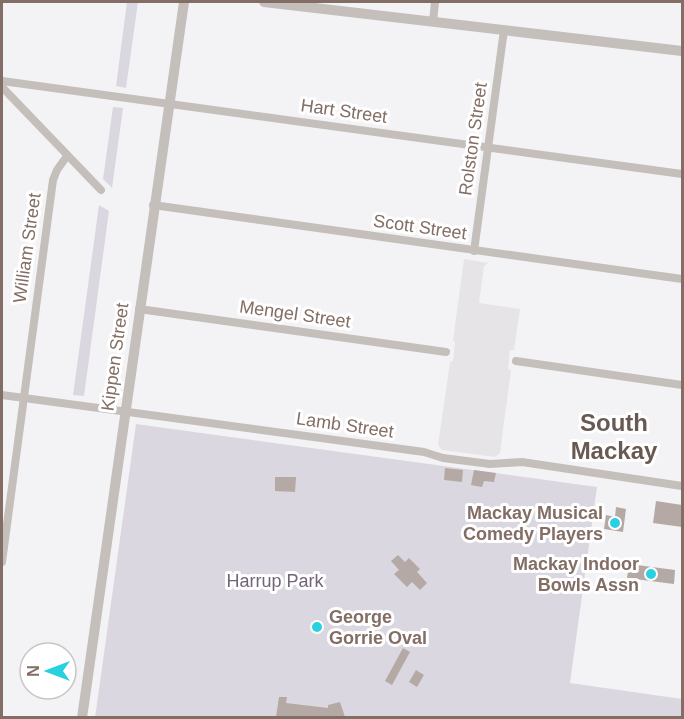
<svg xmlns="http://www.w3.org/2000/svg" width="684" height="719" font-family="Arial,sans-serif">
  <rect width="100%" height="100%" fill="#f3f3f6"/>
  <path fill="#e6e4e7" d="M464,259L488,263L484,266L479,303L520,309L514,350H510L508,369L511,370L500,453L495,457L442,450L438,445L450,362L453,361L455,342L453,341Z"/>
  <path fill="#dad7e0" d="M127,2H138L126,88L116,86Z
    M113,107L123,108L112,188L103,179Z
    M99,205L109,211L84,396L73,395Z
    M136,424L597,487L570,683L682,699V718H95Z"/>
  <path fill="#b4a9a5" d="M445,468L463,470L462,482L444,480Z
    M474,470L496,473L494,482L484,481L482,487L471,485Z
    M275,477H296L295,492L275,491Z
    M656,501L682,505V527L653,523Z
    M616,507L626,509L623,532L604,529L606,515L615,517Z
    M398,555L405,562L409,558L420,569L417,572L427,583L420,590L412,582L407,587L394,574L399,570L391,561Z
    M629,564L675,570L674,584L627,578Z
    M403,648L410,652L392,685L385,681Z
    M416,670L424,675L417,687L409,682Z
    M279,697H287L286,703L328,708V705L340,702L345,717H276Z"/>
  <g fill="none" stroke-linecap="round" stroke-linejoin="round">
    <path stroke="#c5bfbc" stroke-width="8" d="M433,22L435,2
      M2,81L682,174
      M2,87L101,190
      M153,205L682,279
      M474,251L504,30
      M139,309L446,352
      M516,361L682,385
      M2,395L424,452L443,458L490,464L522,462L682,486
      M2,562L53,180L57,170L67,156"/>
    <path stroke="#c5bfbc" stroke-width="10" d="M264,2L682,51
      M82,718L184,2"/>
  </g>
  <g fill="#29d0df" stroke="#fff" stroke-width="2">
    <circle cx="615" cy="523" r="6"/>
    <circle cx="651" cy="574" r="6"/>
    <circle cx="317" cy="627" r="6"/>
  </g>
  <g text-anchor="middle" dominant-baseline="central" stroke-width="6" stroke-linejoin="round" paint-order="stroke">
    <g font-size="18" fill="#836e65" stroke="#fff">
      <text transform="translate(344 111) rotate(8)">Hart Street</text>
      <text transform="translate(473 139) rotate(-82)">Rolston Street</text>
      <text transform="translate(420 227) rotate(8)">Scott Street</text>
      <text transform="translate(27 248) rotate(-82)">William Street</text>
      <text transform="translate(295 314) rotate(8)">Mengel Street</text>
      <text transform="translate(115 357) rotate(-82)">Kippen Street</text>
      <text transform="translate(345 425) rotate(8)">Lamb Street</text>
    </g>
    <g font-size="18" font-weight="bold" fill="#836e65" stroke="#fff" text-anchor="end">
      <text x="603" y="513">Mackay Musical<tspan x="603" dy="21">Comedy Players</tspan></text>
      <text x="639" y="564">Mackay Indoor<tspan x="639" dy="21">Bowls Assn</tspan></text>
      <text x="329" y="617" text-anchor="start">George<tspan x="329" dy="21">Gorrie Oval</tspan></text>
    </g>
    <g font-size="18" fill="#73647a" stroke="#fff">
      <text x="275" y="581">Harrup Park</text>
    </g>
    <g font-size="24" font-weight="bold" fill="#685953" stroke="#fff">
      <text x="614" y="422">South<tspan x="614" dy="28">Mackay</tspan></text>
    </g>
  </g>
  <rect width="684" height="719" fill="none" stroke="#836e65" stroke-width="6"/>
  <g transform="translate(48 671) rotate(270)"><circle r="28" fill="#ffffff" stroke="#cdc5c1" stroke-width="1.5"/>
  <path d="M0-4.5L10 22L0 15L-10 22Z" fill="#29d0df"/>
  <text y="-9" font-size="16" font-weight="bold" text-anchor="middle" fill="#836e65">N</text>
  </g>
</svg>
